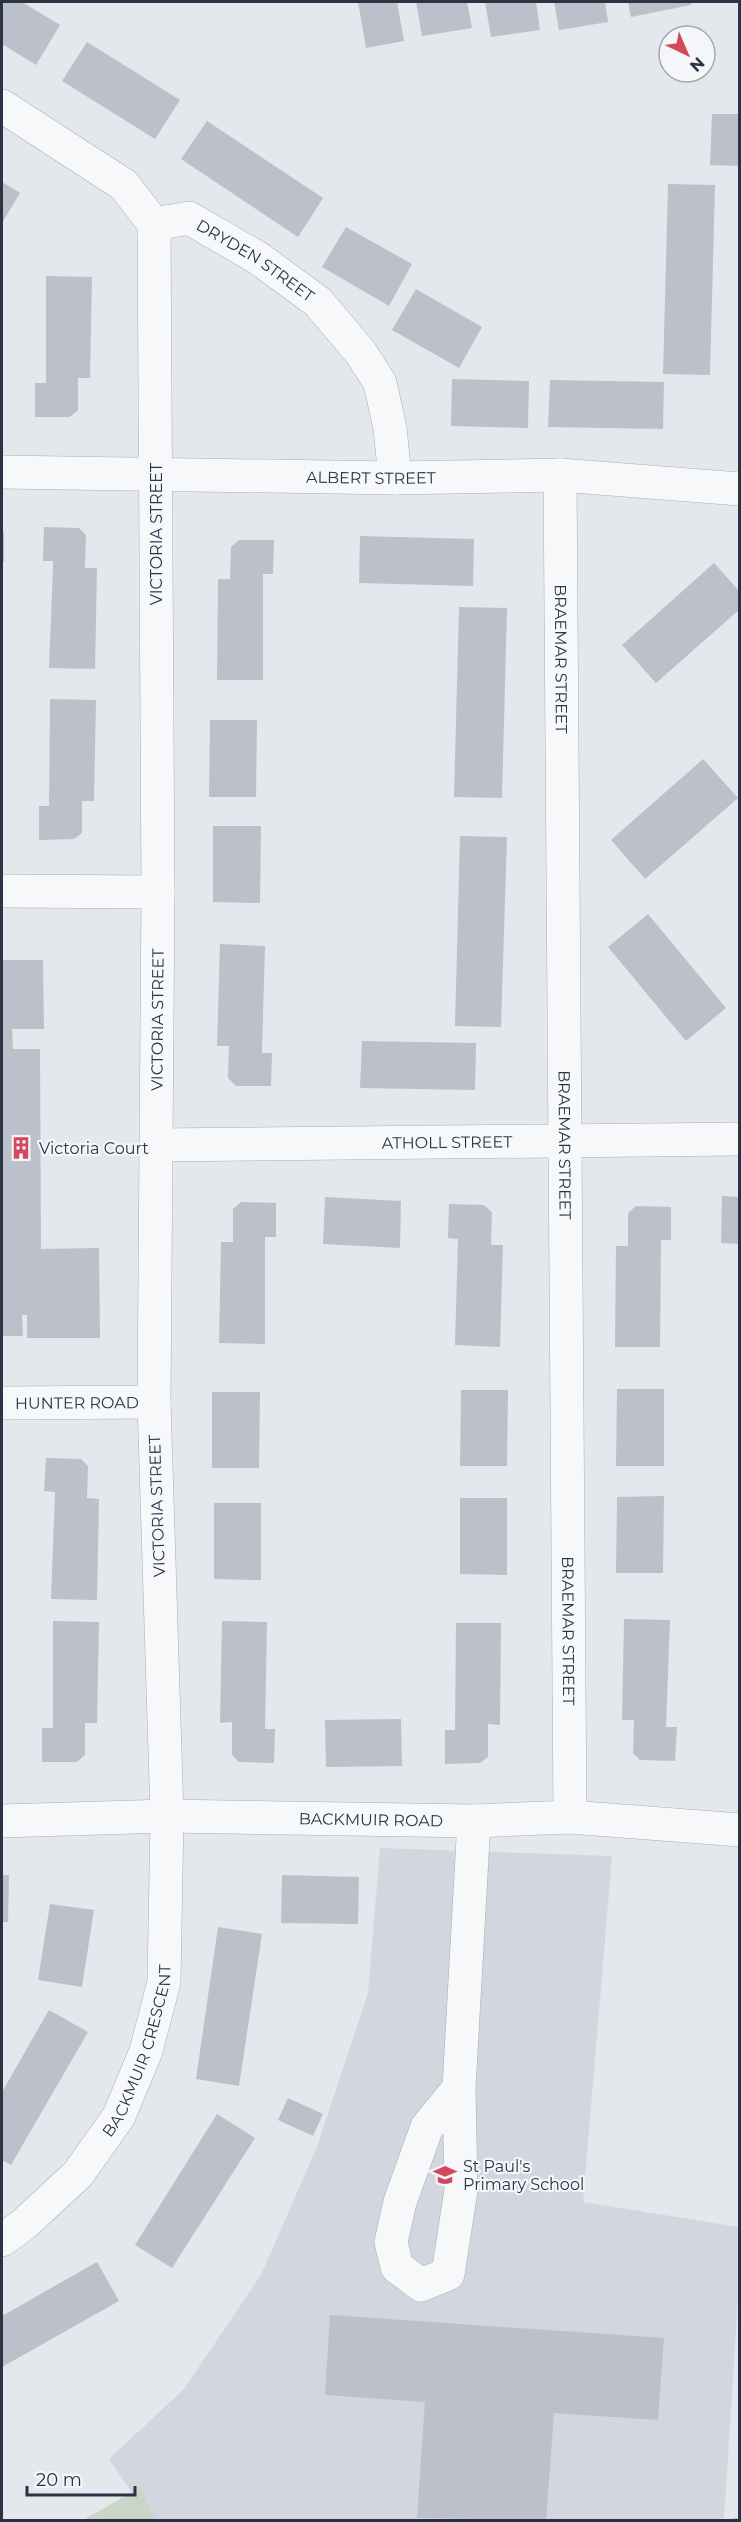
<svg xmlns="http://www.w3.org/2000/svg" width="741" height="2522" font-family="Montserrat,sans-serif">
  <rect width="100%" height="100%" fill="#e4e7ec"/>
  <path fill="#d2d6de" d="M380,1848L612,1856L583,2202L739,2227V2282L724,2520H151L109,2459L184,2389L261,2275L317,2147L368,1993Z"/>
  <path fill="#c9d6c5" d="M140,2488L155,2520H83Z"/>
  <path fill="#bbc0ca" d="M2,2H22L60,25L36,65L2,44Z
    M358,2H397L404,41L366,48Z
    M416,2H467L472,28L422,36Z
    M485,2H536L540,30L491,37Z
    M554,2H605L608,22L559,30Z
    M628,2H691V5L631,17Z
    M87,42L180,100L155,139L62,81Z
    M712,114H740V166L710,165Z
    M207,121L323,198L298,237L181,159Z
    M2,182L20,193L2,223Z
    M668,184L715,185L710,375L663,374Z
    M346,227L412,264L389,306L322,267Z
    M46,276L92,277L90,378H78V410L70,417H35V383H46Z
    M416,289L482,327L459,368L392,330Z
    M452,379L529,381L528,428L451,426Z
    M550,380L664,382L663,429L548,427Z
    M44,527L79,528L86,535L85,568H97L95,669L49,668L53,567V561H43Z
    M2,532H4V562H2Z
    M360,536L474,539L473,586L359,583Z
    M239,540H274L273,574H263V680H217L218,579H230L231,547Z
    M714,563L740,592V609L656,683L622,645Z
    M459,607L507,608L502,798L454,797Z
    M50,699L96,700L94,801H82V833L74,839L39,840V806H49Z
    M210,720H257L256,797H209Z
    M703,759L738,798L645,879L611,840Z
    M213,826H261L260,903L213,902Z
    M460,836L507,837L501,1027L455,1026Z
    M648,914L726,1008L686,1041L608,947Z
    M220,944L265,946L262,1053H272L271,1086H236L228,1078L229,1046H217Z
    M2,960H43L44,1029H12L13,1049H40L41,1249L99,1248L100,1338H27V1315H22L23,1336H2Z
    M362,1041L476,1043L475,1090L360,1088Z
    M722,1196L740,1197V1244L721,1243Z
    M325,1197L401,1201L400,1248L323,1244Z
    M241,1202L276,1203V1237H265V1344L219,1343L221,1242H233V1209Z
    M449,1204L484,1205L492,1212L491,1245H503L500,1347L455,1345L458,1239L448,1238Z
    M636,1206L671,1207V1240H661L660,1347H615L616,1246H628V1213Z
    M617,1389H664V1466H616Z
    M461,1390H508L507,1466H460Z
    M212,1392H260L259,1468H212Z
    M46,1458L81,1459L88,1466L87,1498L99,1499L97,1600L51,1599L55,1492L44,1491Z
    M664,1496L663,1573H616L617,1497Z
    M460,1498H507V1575L460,1574Z
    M214,1503H261V1580L214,1579Z
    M624,1619L670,1620L666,1727H677L675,1761L640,1760L633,1753L634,1720H622Z
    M53,1621L99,1622L97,1723H85V1755L77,1762H42V1728H53Z
    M222,1621L267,1622L265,1729H275L274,1763L239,1762L232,1755V1722L220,1723Z
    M456,1623H501L500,1725L488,1724V1757L480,1763L445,1764V1730H455Z
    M401,1719L402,1766L326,1767L325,1720Z
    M2,1875H9L8,1922H2Z
    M282,1875L359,1877L358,1924L281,1923Z
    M50,1904L94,1910L82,1987L38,1980Z
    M218,1927L262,1934L239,2086L196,2079Z
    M49,2010L88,2032L11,2165L2,2160V2092Z
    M288,2098L323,2114L313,2136L278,2120Z
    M217,2114L255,2138L172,2268L135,2245Z
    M97,2262L119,2301L2,2367V2316Z
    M330,2315L664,2338L658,2420L554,2413L546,2520L417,2518L425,2402L325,2395Z"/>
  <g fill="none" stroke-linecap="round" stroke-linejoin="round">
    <g stroke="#a9aeb7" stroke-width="34">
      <g id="minor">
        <path id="s1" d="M2,106L124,185L154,224L189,218L258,258L318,302L361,353L380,383L390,428L395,478"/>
        <path id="s2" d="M2,472L395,478L560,475L740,489"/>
        <path id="s3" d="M560,475L570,1817"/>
        <path d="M2,891L158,892"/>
        <path id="s4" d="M156,1145L740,1139"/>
        <path id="s5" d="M2,1403L154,1402"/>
        <path id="s6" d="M2,1821L167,1816L474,1821L570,1817L740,1830"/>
        <path d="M459,2088L461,2190L448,2274L421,2285L397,2267L391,2242L400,2202L427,2127L459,2088L474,1821"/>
        <path id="s7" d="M2,2240L23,2225L78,2174L119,2116L146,2051L164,1982L167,1816L154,1402L158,892L154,224"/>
      </g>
    </g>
    <path stroke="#c2c5cb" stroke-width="4" stroke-dasharray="4.5 4.5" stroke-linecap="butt" d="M733,2520L740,2519"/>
    <use href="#minor" stroke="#f7f8fa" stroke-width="33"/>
  </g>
  <defs>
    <g id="building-bare" transform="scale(1.8)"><path d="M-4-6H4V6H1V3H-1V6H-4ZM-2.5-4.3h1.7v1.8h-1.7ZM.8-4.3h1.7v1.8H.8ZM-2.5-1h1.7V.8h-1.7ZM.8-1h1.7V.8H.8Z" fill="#d1495b" stroke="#f4f6f9" stroke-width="2.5" paint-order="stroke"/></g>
    <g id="school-bare" transform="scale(1.8)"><path d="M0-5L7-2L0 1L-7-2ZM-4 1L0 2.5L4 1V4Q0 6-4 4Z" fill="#d1495b" stroke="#f4f6f9" stroke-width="2.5" paint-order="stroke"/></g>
  </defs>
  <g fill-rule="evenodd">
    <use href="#building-bare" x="21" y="1148"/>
    <use href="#school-bare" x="445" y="2175"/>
  </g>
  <g text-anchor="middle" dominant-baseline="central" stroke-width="4.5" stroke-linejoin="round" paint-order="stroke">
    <g font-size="16" fill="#2b3445" stroke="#f4f6f9">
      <text stroke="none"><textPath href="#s1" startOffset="309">DRYDEN STREET</textPath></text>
      <text stroke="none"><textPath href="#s2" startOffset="369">ALBERT STREET</textPath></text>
      <text transform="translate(156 534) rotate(-90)">VICTORIA STREET</text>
      <text stroke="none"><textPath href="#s3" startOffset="184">BRAEMAR STREET</textPath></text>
      <text stroke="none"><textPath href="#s7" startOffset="1276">VICTORIA STREET</textPath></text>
      <text stroke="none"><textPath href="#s4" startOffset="291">ATHOLL STREET</textPath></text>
      <text stroke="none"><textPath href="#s3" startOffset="670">BRAEMAR STREET</textPath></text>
      <text stroke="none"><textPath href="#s5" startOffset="75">HUNTER ROAD</textPath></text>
      <text transform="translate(157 1506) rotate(-92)">VICTORIA STREET</text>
      <text stroke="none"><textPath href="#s3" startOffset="1156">BRAEMAR STREET</textPath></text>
      <text stroke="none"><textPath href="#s6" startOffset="369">BACKMUIR ROAD</textPath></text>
      <text stroke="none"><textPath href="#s7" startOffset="240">BACKMUIR CRESCENT</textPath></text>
    </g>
    <g font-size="16" fill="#2b3445" stroke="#f4f6f9" text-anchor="start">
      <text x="39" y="1148">Victoria Court</text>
      <text x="463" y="2166">St Paul's<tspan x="463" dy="18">Primary School</tspan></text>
    </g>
  </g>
  <rect width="741" height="2522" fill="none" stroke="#2b3445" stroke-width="6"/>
  <g transform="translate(687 54) rotate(136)"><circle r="28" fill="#f4f6f9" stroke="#a4a8b1" stroke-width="1.5"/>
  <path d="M0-4.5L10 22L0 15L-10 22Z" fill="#d1495b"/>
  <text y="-9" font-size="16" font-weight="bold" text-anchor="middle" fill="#2b3445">N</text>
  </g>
  <path d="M27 2486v9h108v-9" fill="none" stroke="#2b3445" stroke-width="3"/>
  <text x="36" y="2486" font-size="18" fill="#2b3445" stroke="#f4f6f9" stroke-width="4.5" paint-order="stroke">20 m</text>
</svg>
